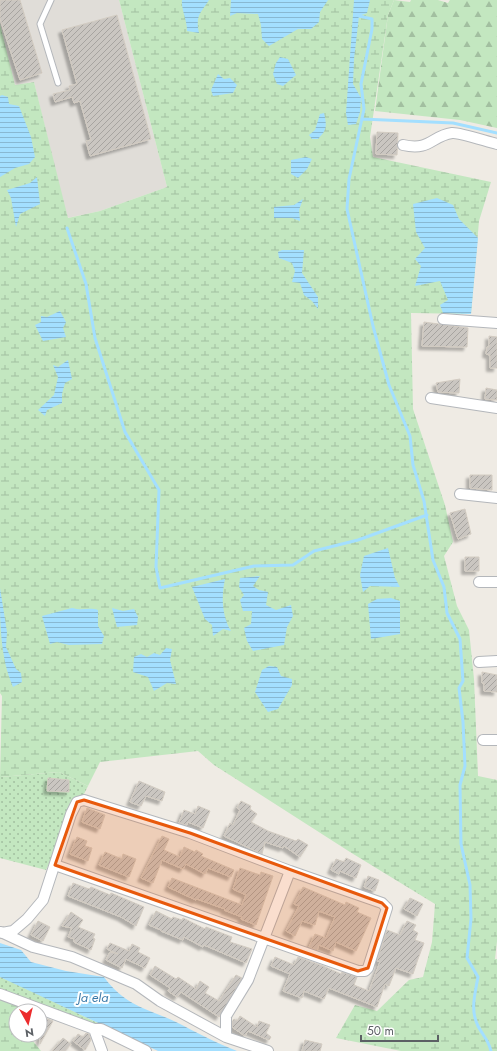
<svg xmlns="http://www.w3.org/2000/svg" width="497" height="1051" font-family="Jost,sans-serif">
  <defs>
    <pattern id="grass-dots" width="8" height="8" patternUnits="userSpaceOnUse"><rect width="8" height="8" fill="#c3e7c0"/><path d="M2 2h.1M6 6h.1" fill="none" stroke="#a2bfa0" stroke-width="1.8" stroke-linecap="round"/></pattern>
    <pattern id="forest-firs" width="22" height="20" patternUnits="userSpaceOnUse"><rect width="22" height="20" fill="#c3e7c0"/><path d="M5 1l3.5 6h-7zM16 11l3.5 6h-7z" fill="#a2bfa0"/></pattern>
    <pattern id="wetland-marsh" width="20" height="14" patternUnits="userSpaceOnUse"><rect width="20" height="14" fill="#c3e7c0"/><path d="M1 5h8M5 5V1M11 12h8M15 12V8" fill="none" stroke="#a2bfa0"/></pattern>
    <pattern id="water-rules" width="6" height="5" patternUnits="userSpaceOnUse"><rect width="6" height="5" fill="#a3dfff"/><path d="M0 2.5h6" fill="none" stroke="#88b8d2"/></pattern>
    <pattern id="building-hatch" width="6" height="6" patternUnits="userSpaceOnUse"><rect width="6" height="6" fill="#cac6c1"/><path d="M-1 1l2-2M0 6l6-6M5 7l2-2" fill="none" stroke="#a7a4a0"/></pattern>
    <filter id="shadow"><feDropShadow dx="-3.5" dy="3.5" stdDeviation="1" flood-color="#0004"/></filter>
  </defs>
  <rect width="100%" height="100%" fill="#efebe4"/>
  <path fill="#e0ddd8" d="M0,0H119L167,187L100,211L67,218L34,82L15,85L0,24Z"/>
  <path fill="url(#grass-dots)" d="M59,772L88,786L46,870L0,858V777Z
    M0,977L8,980L98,1023L91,1024L0,990Z"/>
  <path fill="url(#forest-firs)" d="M394,0L410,2L411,0H438L448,3L450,0H497V128L460,120L375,111L388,15Z"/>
  <path fill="url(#wetland-marsh)" d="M119,0H394L388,15L370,137L373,157L491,182L479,221L471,314L411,313L413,409L445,505L453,542L444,556L457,606L469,630L474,679L478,776L497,780V941L495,959H497V1051H401L336,1038L355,1005L377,1011L409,980L423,977L432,942L435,904L350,852L214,765L198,751L100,762L88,786L59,772L0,777L2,696L0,693V24L15,85L34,82L68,218L100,211L167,187Z
    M0,998L35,1011H16V1035H28L41,1051H0Z"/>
  <path fill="url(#water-rules)" d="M182,0H209C201,13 195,15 199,33L187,31C187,19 181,10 182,0Z
    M231,0H328L320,12L319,22L311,29H298L269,46L262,39L261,25L258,14L237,13L230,16Z
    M354,0H370L367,13L359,16L354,59L353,84L361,98L360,112L356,124L348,125L346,113Z
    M280,57L288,59L296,75L283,86L277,84L273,74L276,63Z
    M218,74L224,79L230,78L237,85L233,93L213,96L211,90Z
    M2,95L8,97L9,104L19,106L31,137L35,157L29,164L15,168L0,177V96Z
    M324,113C327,126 327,130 318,139H312L309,135L315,130L320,114Z
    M306,157L312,159L307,169L298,178L291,174V160Z
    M37,177L40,204L20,214L16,227L11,198L7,190L30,183Z
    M437,198L453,205L459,219L478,238L471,314L443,313L440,305L448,300L440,281L415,286L421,266L415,259L425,248L416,232L413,204Z
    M303,199L299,210L300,221L292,218H274V207L294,205Z
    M282,250H304L302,273L318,297V309L312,301L304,295L300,283L292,282L295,271L292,263L279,258L278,252Z
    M60,311L66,322L63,328L66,337L43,341L35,325L41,322V316L47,317Z
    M68,360L72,379L65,383L62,394V403L47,410L45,416L38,410L54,395L58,377L53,365L58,367Z
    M388,548L395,578L400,587L370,586L363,592L360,575L364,556Z
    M260,576L253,586L259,590L268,592L266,605L276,610L291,605L293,616L287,627L284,645L253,651L247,641L244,628L251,624L252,611H243L240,600L244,595L239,587L240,578Z
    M225,579C221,597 222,616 231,631L223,629L213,636L212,625L205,619L192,587Z
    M0,588L7,632L6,647L16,669L21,673L22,682L13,687C0,657 0,622 0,588Z
    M391,598L400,601V634L371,639L368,604L377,599Z
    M72,608C83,611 89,607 98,610V626L104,636L102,644L69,645L57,642L50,644L42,616Z
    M112,608L123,611L134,609L138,617L137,625L117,627Z
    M166,648L172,649L170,660L176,684L167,683L154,691L148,677L133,672L134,657L141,654L147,657L154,653L160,655Z
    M269,666L277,667L281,676L292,679V685L278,709L268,712L255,692L262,670Z
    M0,943L21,950L31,962L66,971L104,977C125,1006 146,1008 176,1022C196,1032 216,1043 237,1051H158L0,977Z"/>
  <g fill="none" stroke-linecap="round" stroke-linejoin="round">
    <path stroke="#a3dfff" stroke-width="3" d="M359,16L372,19V29L361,84L364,109L349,179L347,209L373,326L389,385L410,436L413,465L424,501L433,560L444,587L447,613L460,639L463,681L459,688L463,722L465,766L460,785L461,844L470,885L471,919L467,958L478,977C475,994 470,1010 478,1026C483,1036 488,1039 491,1051
      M362,119L453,123L497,133
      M67,228L86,284L95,338L125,432L159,490L156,567L160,588L254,566L293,565L314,551L358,540L427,515"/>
  </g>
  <path fill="url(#building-hatch)" stroke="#d3ccc2" filter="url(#shadow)" d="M0,0H20L42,73L20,80L0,19Z
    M117,15L151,139L90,156L86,141L91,140L80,101L74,103L72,97L55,102L53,94L70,90L69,86L77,84L62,30Z
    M377,132L398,133L397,155L376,154Z
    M424,322L468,328L467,347L422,346Z
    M489,336L497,337V368H490V355L486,354L487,347H489Z
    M460,379L459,393L438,392L436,383Z
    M486,388L497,390V400L485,399Z
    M470,475H492V490L470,488Z
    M465,509L471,534L458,539L450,513Z
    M465,557H479V571H465Z
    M482,672L497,675V692L484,691V683H482Z
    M48,778L69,780V792L47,791Z
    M139,781L165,792L162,801L146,796L141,806L130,802Z
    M241,801L251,806L250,809L257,814L251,822L268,831L296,841L298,839L308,845L300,857L284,846L283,848L265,842L262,854L224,836L230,823L233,825L240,810L237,808Z
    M198,806L210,811L203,828L188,822L187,825L179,823L184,810L195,814Z
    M87,808L105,815L100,829L82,822Z
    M162,836L169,839L164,850L180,857L184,847L195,852L196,850L203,854L201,856L234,870L231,877L208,868L205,874L186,864L183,869L162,860L153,883L141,878Z
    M77,837L87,841L85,846L92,848L88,861L70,854Z
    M105,852L122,859L123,854L136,859L129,877L99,865Z
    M346,858L361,865L356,878L340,871L339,874L331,870L336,859L344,862Z
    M240,868L260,875L261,872L273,876L256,925L241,919L242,917L224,910L225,909L197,899L196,900L168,887L172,878L242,905L246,895L233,889Z
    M368,876L379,880L375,891L364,887Z
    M73,883L89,889L91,887L110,895L111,893L144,907L136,926L121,917L68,896Z
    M303,887L345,905L346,902L359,908L357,912L371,918L356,951L336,942L333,951L319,945L317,950L309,947L315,934L326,938L335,917L319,911L315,925L302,921L295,936L286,931L299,906L294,904Z
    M410,898L423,904L417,916L404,909Z
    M156,911L172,919L173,917L182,920L183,918L205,929L206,927L232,937L230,942L252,949L246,963L204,945L203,947L184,937L183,940L161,931V930L149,925Z
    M71,912L83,920L78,927L95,934L93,938L95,939L91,950L74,942V939L68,937L72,928L62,926Z
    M38,921L50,927L43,941L31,935Z
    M407,921L416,925L413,930L418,933L415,940L424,943L418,959L413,974L396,968L389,986L385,984L377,1007L329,988L324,999L304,991L302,998L283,991L290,974L271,966L275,957L294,965L298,957L323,966L341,974L342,972L357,977L354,985L369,991L380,962L377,961L387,930L400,935Z
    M110,943L129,951L132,944L140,948L138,952L150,958L145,968L126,959L122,968L106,960L110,952L118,954L107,949Z
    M155,966L176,979L178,977L196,989L200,981L209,987L205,993L219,1001L236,975L242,978L219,1017L181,992L177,997L168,991L170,988L150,975Z
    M40,1016L53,1021L40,1044Z
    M240,1016L257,1027L259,1021L270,1025L266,1033L271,1037L269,1040L248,1031L245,1036L232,1027V1022L234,1019L237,1021Z
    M86,1033L89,1034L91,1040L85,1050L73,1041L78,1034L83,1037Z
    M63,1038L71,1044L65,1051H52Z
    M305,1040L322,1044L320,1051H302Z"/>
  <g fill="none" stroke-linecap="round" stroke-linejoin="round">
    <g stroke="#b4b7bb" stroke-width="7">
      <path id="service" d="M51,0L40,24L58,83"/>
    </g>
    <g stroke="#b4b7bb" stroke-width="12">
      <path id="minor" d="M403,145C431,151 431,136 452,133C459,132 488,142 497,144
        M443,319L497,323
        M431,398L497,408
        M460,494L497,498
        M479,582H497
        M479,662L497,661
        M483,740H497
        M1,932L33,947L72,957L136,984L160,1001L226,1037L268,1051
        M2,933L13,931L27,919L43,900L71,814L77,802L84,800L190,833L290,871L382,903L387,908L368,968L365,971H358L55,865
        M0,994L94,1029H101L146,1051
        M94,1029L102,1051
        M226,1037V1016L248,980L290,871"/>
    </g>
    <use href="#service" stroke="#fff" stroke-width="5"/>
    <use href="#minor" stroke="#fff" stroke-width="10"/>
  </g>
  <path fill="#e8590c" fill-opacity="0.2" stroke="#e8590c" stroke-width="3" stroke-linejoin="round" d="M84,800L190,833L382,903L387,908L368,968L358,971L55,865L77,802Z"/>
  <g text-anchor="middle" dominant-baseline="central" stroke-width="4" stroke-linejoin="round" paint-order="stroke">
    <g font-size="13" font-style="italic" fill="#3c7baa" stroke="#fff">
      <text x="93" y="997">Ja ela</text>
    </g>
  </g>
  <g transform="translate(28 1023) rotate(172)"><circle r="19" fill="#ffffff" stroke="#bebfc1"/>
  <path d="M0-3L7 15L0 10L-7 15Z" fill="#ec2c2d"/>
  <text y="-6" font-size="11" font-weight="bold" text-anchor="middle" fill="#5c6065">N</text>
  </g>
  <path d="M361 1035v6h77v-6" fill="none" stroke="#5c6065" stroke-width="2"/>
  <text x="367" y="1035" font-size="12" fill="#5c6065" stroke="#ffffff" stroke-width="3" paint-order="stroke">50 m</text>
</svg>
